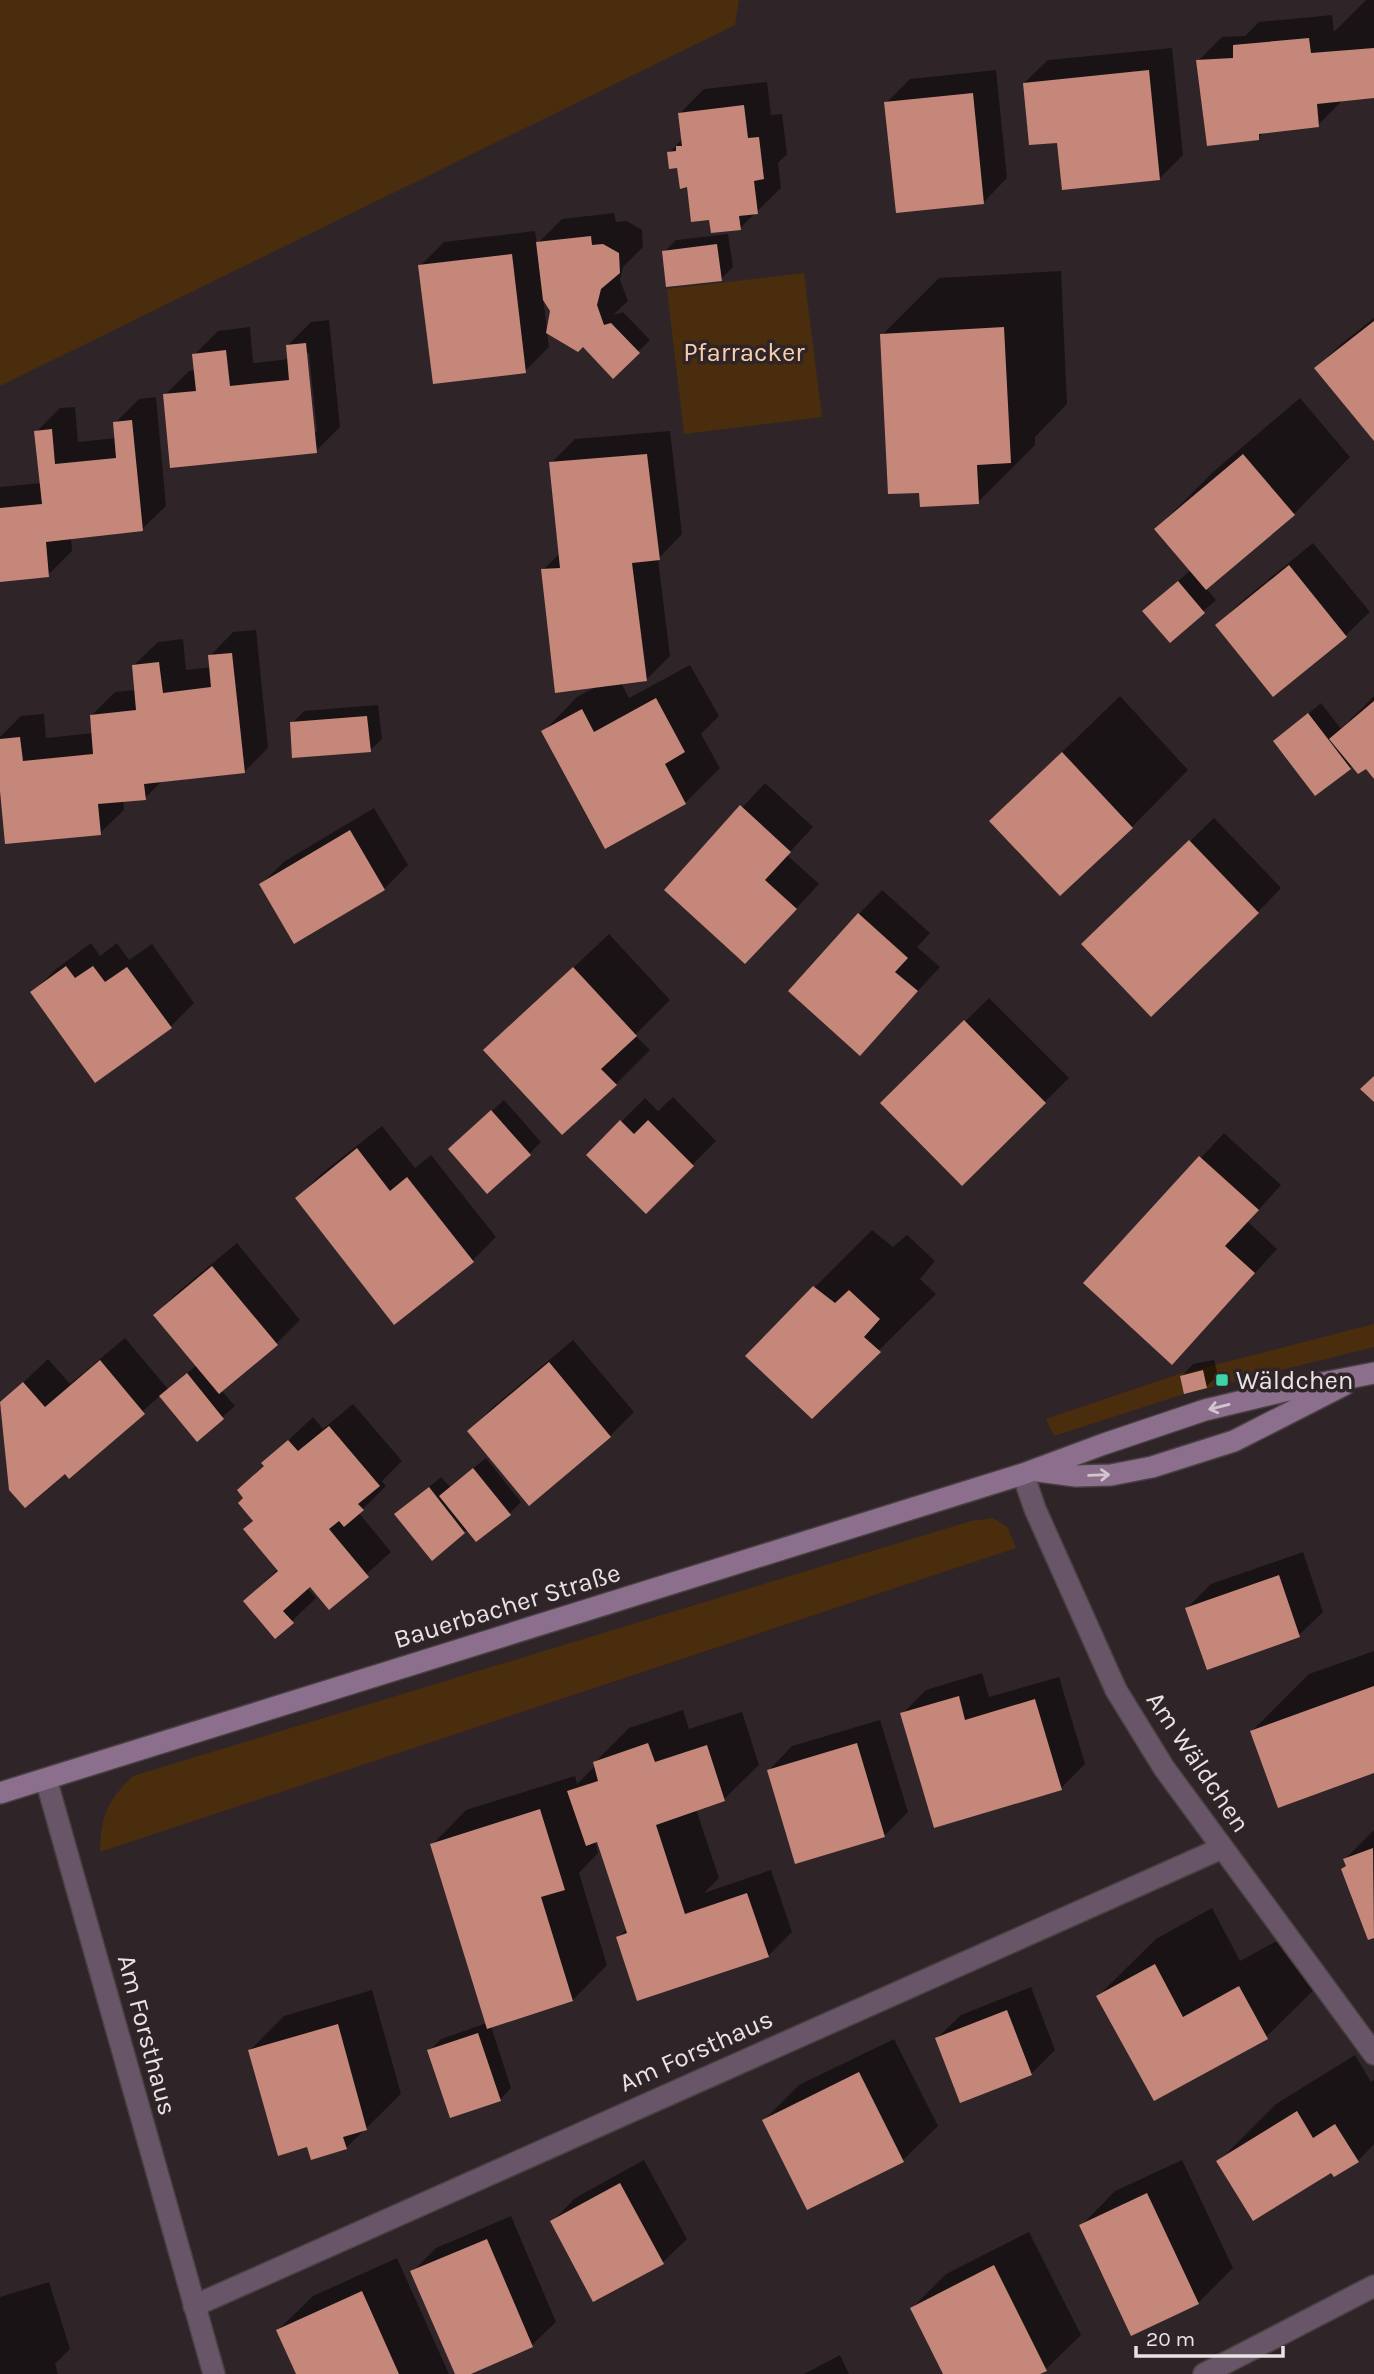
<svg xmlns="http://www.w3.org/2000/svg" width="1374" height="2374" font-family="Karla,sans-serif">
  <rect width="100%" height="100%" fill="#2f2528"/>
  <path fill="#492d0d" d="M0,0H739L735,25L0,386Z
    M804,273L822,417L684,434L667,289Z
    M1374,1324V1347L1184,1394L1054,1436L1046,1419L1179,1374Z
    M993,1518L1008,1528L1016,1548L100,1852C101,1816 107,1801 133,1776L971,1521Z"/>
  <path fill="#0007" fill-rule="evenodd" d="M1366,0H1374V97L1342,101L1318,125L1265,131L1258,138L1198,61L1222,37L1245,36L1259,22L1332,15L1334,32Z
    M1172,48L1183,155L1159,179L1059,141L1024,83L1048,60Z
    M996,70L1007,178L984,202L886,103L910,79Z
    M767,82L771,115L782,114L787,154L778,163L781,188L740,228L711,218L669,153L683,138L680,113L704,89Z
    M614,213L616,222L627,221L642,230L643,247L623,267L620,280L628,301L613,315L623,312L650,340L613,376L608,326L605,324L578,350L547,332L549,347L525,371L420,266L444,242L535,231L537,244L562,219ZM543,297L552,310L547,331Z
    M728,234L733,267L721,279L664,252L676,240Z
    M1061,271L1067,404L1035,437V445L978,502L921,491L882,335L939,278Z
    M1374,318V438L1316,368L1340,345Z
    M329,320L340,427L316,451L165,395L189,371L196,370L194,355L218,331L250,327L253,363L289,359L288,345L311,322ZM305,353H309L317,432H313Z
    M156,397L166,506L142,529L71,537L72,551L48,575L0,580V487L42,483L36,432L60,408L75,407L78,442L116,438L115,423L139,399Z
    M1300,398L1350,457L1294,514L1206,588L1216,600L1170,640L1156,600L1191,570L1156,529L1213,472Z
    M670,431L682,534L658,559L670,656L646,680L621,683L629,698L690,665L719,716L701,734L720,768L685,803L543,732L577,697L598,686L543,570L560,553L551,463L575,439Z
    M1313,543L1370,612L1346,635L1273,695L1217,625L1241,602Z
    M256,630L268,748L244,772L163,780L145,798L123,800L124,810L100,833L0,773V737L21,716L44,714L46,738L93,733L91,716L115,692L136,690L134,665L158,642L183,639L186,670L211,667L210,656L233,632Z
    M1120,696L1188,770L1132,827L991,821Z
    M1374,696V776L1366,766L1353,765L1316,794L1276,741L1321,703L1341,729Z
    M378,705L382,739L370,750L292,723L304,711Z
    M765,783L813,827L787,855L819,884L769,938L666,890Z
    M374,808L408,865L384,889L261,884L285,861Z
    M1214,818L1281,888L1258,912L1107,921Z
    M882,890L930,933L917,947L940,967L860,1054L859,914Z
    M609,934L670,1000L635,1035L650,1050L616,1084L486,1050Z
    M91,943L100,956L117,943L129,960L152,944L194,1003L170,1027L32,993L56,969Z
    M989,998L1069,1078L962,1184L883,1103Z
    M673,1097L716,1141L646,1211L588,1155L645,1098L658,1111Z
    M504,1100L541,1142L529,1154L462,1138Z
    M382,1126L415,1168L431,1155L496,1237L472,1261L297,1198L321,1174Z
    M1224,1133L1281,1185L1248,1222L1277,1249L1195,1339L1085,1283Z
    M872,1230L893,1247L907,1235L935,1261L920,1279L936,1294L812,1416L815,1287Z
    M237,1243L300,1320L277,1343L221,1390L235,1406L197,1439L161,1395L69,1476L65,1472L11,1489L0,1405L48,1359L70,1384L125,1338L168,1389L197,1365L155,1315L179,1291Z
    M573,1340L634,1412L610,1436L530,1503L469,1431L493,1407Z
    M1214,1360L1218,1375L1206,1387L1182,1376L1193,1364Z
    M353,1404L402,1461L382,1481L386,1486L359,1513L391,1552L330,1607L311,1585L307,1588L316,1598L292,1621L245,1601L278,1569L255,1520L265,1465L264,1463L313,1417L323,1429Z
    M486,1458L521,1502L509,1514L468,1529L432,1558L397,1514L441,1477L450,1487Z
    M1303,1552L1323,1612L1299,1635L1187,1608L1211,1584Z
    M1374,1651V1771L1252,1731L1309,1674Z
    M982,1673L989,1697L1059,1677L1085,1764L1061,1788L902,1714L926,1690Z
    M683,1710L689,1729L742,1712L759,1765L724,1799L696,1809L719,1878L704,1893L771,1870L792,1932L768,1956L618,1938L627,1928L598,1840L595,1841L598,1853L579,1873L607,1965L573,2000L491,2026L511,2088L500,2100L429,2051L441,2039L487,2023L432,1845L466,1810L575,1776L577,1784L596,1765L595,1762L629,1728Z
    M880,1720L908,1812L884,1836L769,1770L792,1746Z
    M1374,1830V1936L1369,1938L1345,1859Z
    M1212,1908L1240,1961L1297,1930L1324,1980L1266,2037L1154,2099L1098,1996L1156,1939Z
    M1031,1987L1055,2050L1031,2074L937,2038L961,2015Z
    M372,1990L401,2094L346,2148L308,2145L250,2050L284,2016Z
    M894,2039L938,2126L903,2160L764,2120L799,2085Z
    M1355,2055L1371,2082L1374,2080V2144L1358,2161L1332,2170L1219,2161L1276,2104Z
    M644,2160L687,2239L663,2262L552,2222L575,2198Z
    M1182,2160L1233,2268L1198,2303L1081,2226L1115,2191Z
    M511,2216L556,2322L532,2345L467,2374H457L412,2272L436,2248Z
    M1029,2232L1081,2335L1046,2369L1037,2374H945L912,2308L946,2274Z
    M397,2258L449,2374H298L278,2330L313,2296Z
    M49,2282L70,2349L55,2364L58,2374H0V2297Z
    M840,2355L849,2374H804Z"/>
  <path fill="#c58779" d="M1309,38L1311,53L1374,48V98L1317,104L1319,127L1259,134V140L1207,146L1196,60L1233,58V45Z
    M1149,70L1160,180L1062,190L1057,143L1029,145L1023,83Z
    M973,93L984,204L896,213L884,102Z
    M744,105L748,138L759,137L764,179L754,181L758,214L739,216L741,230L711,233L709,220L691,222L687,187L680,189L677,168L669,169L667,152L676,151V146H682L678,113Z
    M591,236L592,245L603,244L619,253L620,273L601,289L597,305L604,325L611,323L640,353L613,379L583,347L578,352L546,333L550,311L543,300L536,242Z
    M717,244L722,281L666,287L662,251Z
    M512,254L526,373L433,384L418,265Z
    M1374,321V441L1314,368Z
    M1004,327L1011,463L977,465L979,504L920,507L919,493L888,494L880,334Z
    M306,343L317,453L170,468L163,394L196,391L192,354L226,350L230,386L289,380L286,345Z
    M132,420L143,531L46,542L49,577L0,582V508L42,504L34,431L52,429L55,464L116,458L113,422Z
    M647,454L660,560L632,563L647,681L555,693L541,569L560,568L549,462Z
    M1243,454L1295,515L1206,590L1154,529Z
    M1289,565L1347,637L1273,697L1215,625Z
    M1178,581L1205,613L1170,643L1142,611Z
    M232,653L245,773L144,784L146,800L98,804L101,835L5,844L0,791V739L20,737L23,761L93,754L90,715L136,710L132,665L159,662L163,693L211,687L208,655Z
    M656,698L685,752L665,764L686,804L605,849L541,731L582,709L594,732Z
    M1374,701V779L1366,769L1358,774L1329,739Z
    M1308,713L1351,769L1315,796L1273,741Z
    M367,716L371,752L292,758L290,722Z
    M1062,752L1133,828L1060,896L989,821Z
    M740,805L791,852L765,880L797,909L745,964L664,890Z
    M350,830L385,890L294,944L259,884Z
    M1189,840L1259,913L1151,1017L1081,944Z
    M858,913L908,958L895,972L918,991L860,1056L788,991Z
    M66,966L75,978L93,966L105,982L127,967L172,1028L95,1083L30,992Z
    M573,967L637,1036L601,1069L617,1085L562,1135L483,1050Z
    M964,1020L1046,1103L962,1186L880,1103Z
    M1374,1076V1102L1360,1089Z
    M491,1110L531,1155L487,1194L448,1149Z
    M620,1120L634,1134L648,1120L694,1166L646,1214L586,1155Z
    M357,1148L390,1191L407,1177L474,1262L394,1325L295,1198Z
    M1199,1156L1259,1210L1225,1246L1255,1273L1172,1365L1083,1283Z
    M212,1266L278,1345L219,1394L153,1315Z
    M813,1286L835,1303L849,1290L880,1319L864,1337L881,1352L812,1419L745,1356Z
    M100,1360L145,1414L69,1479L65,1474L25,1508L9,1490L0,1402L23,1382L45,1407Z
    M549,1362L611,1437L529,1506L467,1431Z
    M1203,1370L1207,1388L1184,1394L1180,1376Z
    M187,1373L224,1419L197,1442L159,1396Z
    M329,1426L380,1486L358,1504L364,1510L344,1527L339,1521L329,1529L369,1577L329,1610L310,1587L283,1611L294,1623L275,1639L243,1601L278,1571L243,1529L253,1521L238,1503L243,1498L237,1490L264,1466L261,1463L288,1440L298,1451Z
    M473,1468L511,1515L476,1542L439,1496Z
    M429,1487L465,1533L432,1561L394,1514Z
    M1279,1575L1300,1637L1207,1670L1185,1608Z
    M1374,1686V1773L1278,1808L1250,1731Z
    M959,1696L965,1720L1035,1699L1062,1790L934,1828L900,1713Z
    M648,1743L655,1762L707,1745L725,1801L656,1825L685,1914L747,1893L769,1957L637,2001L616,1937L627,1933L597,1842L586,1846L567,1791L598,1781L593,1762Z
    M857,1743L885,1837L795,1864L767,1770Z
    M540,1809L565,1890L541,1897L573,2001L487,2029L430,1844Z
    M1373,1848L1374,1938L1368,1940L1341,1869L1346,1866L1343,1859Z
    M1155,1964L1183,2017L1239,1986L1268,2039L1154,2101L1096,1996Z
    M1007,2010L1032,2075L960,2103L935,2038Z
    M338,2024L367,2130L343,2137L347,2149L311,2160L307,2147L278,2156L248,2050Z
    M478,2033L501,2101L450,2118L427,2050Z
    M859,2072L904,2162L807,2210L762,2120Z
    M1297,2111L1313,2138L1335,2124L1359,2162L1334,2177L1331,2173L1253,2221L1216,2161Z
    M620,2183L664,2264L593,2302L550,2221Z
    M1147,2193L1199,2304L1131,2336L1079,2225Z
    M487,2239L533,2347L471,2374H455L410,2271Z
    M994,2265L1047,2371L1040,2374H943L910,2308Z
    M362,2291L399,2374H296L276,2330Z"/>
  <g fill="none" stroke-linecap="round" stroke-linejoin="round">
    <g stroke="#494042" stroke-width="24">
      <path id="street" d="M1023,1474L1035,1509L1116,1690L1164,1768L1374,2054
        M46,1779L214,2374
        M194,2306L1222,1848
        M1204,2374L1374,2286"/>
    </g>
    <g stroke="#494042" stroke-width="24">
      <path id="secondary" d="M1038,1471L1076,1476L1111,1475L1152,1467L1234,1441L1344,1385
        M0,1793L1023,1474L1104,1444L1205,1410L1297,1388L1374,1373"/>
    </g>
    <use href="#street" stroke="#685668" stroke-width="21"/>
    <use href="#secondary" stroke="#8c6f8c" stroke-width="21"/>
  </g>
  <defs><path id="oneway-shaft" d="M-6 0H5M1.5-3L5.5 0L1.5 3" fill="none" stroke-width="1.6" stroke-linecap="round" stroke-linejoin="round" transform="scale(1.75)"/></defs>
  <g stroke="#d2c6ce">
    <use href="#oneway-shaft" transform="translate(1219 1407) rotate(166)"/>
    <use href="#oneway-shaft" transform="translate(1099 1475) rotate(-2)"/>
  </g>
  <rect fill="#3cd4a4" stroke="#2f2528" stroke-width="2.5" x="1215" y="1373" width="14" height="14" rx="3.5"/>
  <g text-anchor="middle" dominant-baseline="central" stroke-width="7" stroke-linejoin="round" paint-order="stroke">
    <g font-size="26" fill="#f6d0aa" stroke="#2f2528">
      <text x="744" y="352">Pfarracker</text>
    </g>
    <g font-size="26" fill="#e9e3e4" stroke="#2f2528" text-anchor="start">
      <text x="1236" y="1380">Wäldchen</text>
    </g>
    <g font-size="26" fill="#e9e3e4" stroke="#2f2528">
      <text transform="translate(507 1606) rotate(-17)">Bauerbacher Straße</text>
      <text transform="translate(1198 1762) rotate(56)">Am Wäldchen</text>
      <text transform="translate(147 2035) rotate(75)">Am Forsthaus</text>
      <text transform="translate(696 2051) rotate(-24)">Am Forsthaus</text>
    </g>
  </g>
  <path d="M1136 2346v10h147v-10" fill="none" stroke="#e9e3e4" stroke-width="3.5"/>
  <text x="1146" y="2346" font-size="21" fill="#e9e3e4" stroke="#2f2528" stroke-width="5" paint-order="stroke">20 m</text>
</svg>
